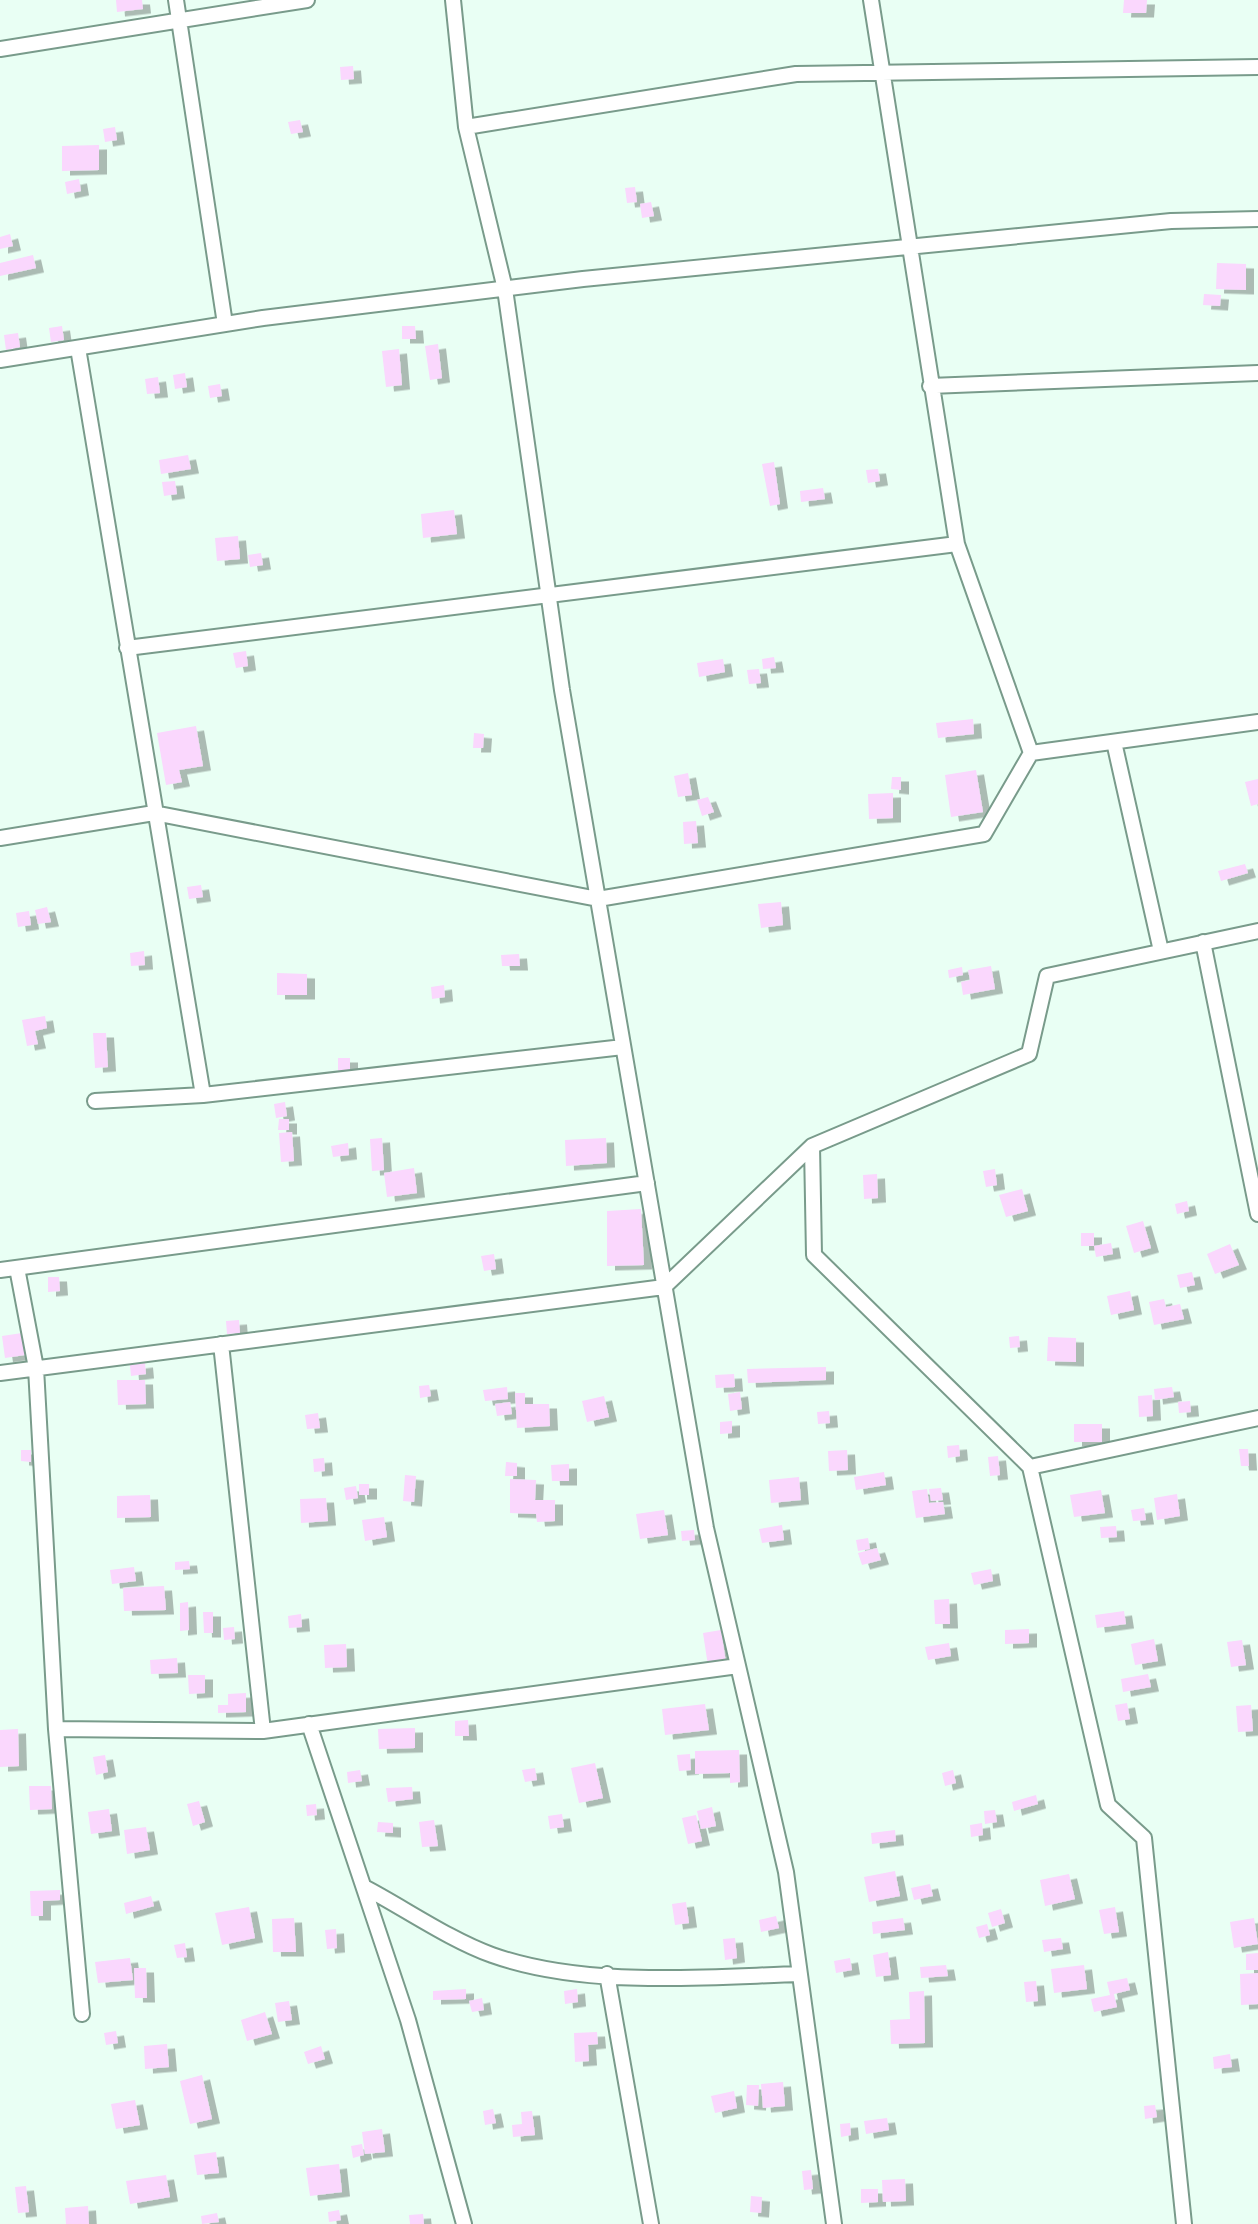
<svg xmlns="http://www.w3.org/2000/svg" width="1258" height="2224" font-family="'Roboto Serif',serif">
  <defs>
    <filter id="shadow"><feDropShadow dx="8" dy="4.5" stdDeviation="0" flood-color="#0004"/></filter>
  </defs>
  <rect width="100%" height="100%" fill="#e9fff4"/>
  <path fill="#fad7fd" filter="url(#shadow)" d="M116,0H142L143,9L117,12Z
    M1124,0H1147L1146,13H1123Z
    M353,66L354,79L341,80L340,67Z
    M300,120L303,132L291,134L288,122Z
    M115,127L117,140L105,142L103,129Z
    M99,145V170L62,171V146Z
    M79,179L81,191L67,194L65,182Z
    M635,187L637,202L627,203L625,188Z
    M651,202L654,216L642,218L640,204Z
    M10,234L13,246L0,249V237Z
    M33,255L36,268L0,276V263Z
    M1217,263L1246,264V290L1216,289Z
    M1204,294L1221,295L1220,306L1203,305Z
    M62,326L64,340L51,342L49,328Z
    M402,326H415L416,339H402Z
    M18,333L20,347L6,350L4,335Z
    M438,344L442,378L430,380L425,346Z
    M399,349L402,385L386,387L382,351Z
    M185,373L187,387L175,389L173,375Z
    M158,377L160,393L147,394L145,379Z
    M220,384L222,396L210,398L208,386Z
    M188,455L191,469L161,474L159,460Z
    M774,462L780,504L770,506L762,464Z
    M878,469L880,481L868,483L866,470Z
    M175,481L177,494L164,496L162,482Z
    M823,488L825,499L801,502L800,491Z
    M454,510L457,534L423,538L421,514Z
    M238,536L240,559L217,561L215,538Z
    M261,553L263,565L250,567L248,555Z
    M246,651L248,666L236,668L233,653Z
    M774,657L776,668L763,669L762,659Z
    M723,659L725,672L699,677L697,663Z
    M759,669L761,683L749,684L747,670Z
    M973,719L974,734L938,738L936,723Z
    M196,726L203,766L179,770L182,782L166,785L157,733Z
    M474,733L484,734L483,748H473Z
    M976,770L983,812L951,817L945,775Z
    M688,773L692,795L678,797L674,776Z
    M892,777H901V790L891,789Z
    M1258,779V804L1251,806L1245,782Z
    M893,793V818L869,819L868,794Z
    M708,797L714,812L702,816L697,800Z
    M696,821L698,843L684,844L683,822Z
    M1245,864L1248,873L1221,881L1218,871Z
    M201,885L203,897L189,899L187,887Z
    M781,902L783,925L761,928L758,904Z
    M47,907L51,922L38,924L35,910Z
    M29,911L31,925L18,927L16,913Z
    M144,951L145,965L131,966L130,953Z
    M519,954L520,966H502L501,955Z
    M991,966L995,989L963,995L961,982L970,980L968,970Z
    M962,967L963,975L949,978L948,970Z
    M277,973L307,974V995H277Z
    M444,985L445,997L432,999L431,987Z
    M45,1016L47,1028L35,1031L38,1044L27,1046L22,1020Z
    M93,1033H106L108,1067L95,1068Z
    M338,1058H350V1071H338Z
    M285,1102L287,1116L276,1118L274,1104Z
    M279,1119H289V1130H278Z
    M292,1132L294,1161L281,1162L279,1133Z
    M382,1138L384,1170L372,1171L370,1139Z
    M606,1138L607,1163L566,1166L565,1140Z
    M348,1143L349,1155L333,1157L331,1146Z
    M414,1168L417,1193L387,1197L384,1173Z
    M995,1169L997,1185L986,1187L983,1171Z
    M877,1174L878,1198L864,1199L863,1175Z
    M1022,1189L1028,1211L1006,1217L999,1195Z
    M1187,1201L1189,1211L1177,1214L1175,1204Z
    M641,1209L644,1265L607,1266V1211Z
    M1143,1221L1151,1248L1134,1253L1126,1226Z
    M1081,1233H1094V1246H1081Z
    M1111,1243L1113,1254L1096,1257L1094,1246Z
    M1230,1244L1239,1265L1215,1274L1207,1254Z
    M494,1254L496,1269L484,1271L481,1256Z
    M1192,1272L1195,1285L1180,1288L1177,1275Z
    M48,1277H59L60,1291L48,1292Z
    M1130,1291L1134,1310L1111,1315L1107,1296Z
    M1164,1299L1166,1307L1180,1304L1184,1319L1154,1325L1149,1302Z
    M239,1320L240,1333L227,1334L226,1321Z
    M22,1333L25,1355L5,1358L2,1336Z
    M1019,1336L1020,1347L1010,1348L1009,1337Z
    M1048,1337L1076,1338V1362L1047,1361Z
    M145,1363L146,1374L131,1376L130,1365Z
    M826,1367V1380L748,1383L747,1369Z
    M734,1374L735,1387L716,1388L715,1375Z
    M117,1380H145L146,1404L118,1405Z
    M429,1385L431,1396L420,1398L419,1386Z
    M507,1387L508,1399L485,1401L483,1390Z
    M1172,1387L1174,1397L1155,1400L1154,1389Z
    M740,1392L742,1409L730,1411L728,1394Z
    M515,1393H525V1404H549L550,1426L517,1428Z
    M1152,1395L1153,1416L1139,1417L1138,1396Z
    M604,1396L609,1417L587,1422L582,1401Z
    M1190,1401L1191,1412L1179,1413L1178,1402Z
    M510,1402L512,1414L497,1416L495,1404Z
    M829,1411L830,1423L818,1424L817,1412Z
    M318,1413L320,1428L307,1429L305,1415Z
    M732,1421V1433L720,1434V1422Z
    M1074,1424H1102V1442H1074Z
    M959,1445L960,1456L948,1458L947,1446Z
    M1239,1449H1248L1249,1466H1241Z
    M21,1450H31V1462L21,1461Z
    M847,1450L848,1470L829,1471L828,1451Z
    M998,1456L1000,1475L990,1476L988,1457Z
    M324,1458L325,1471L314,1472L313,1459Z
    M506,1462L517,1463V1476H505Z
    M569,1464V1481H552L551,1465Z
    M884,1472L886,1485L856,1490L854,1477Z
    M405,1475L416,1476L414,1502L403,1501Z
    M799,1477L801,1500L771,1503L769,1480Z
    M510,1479L536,1480L535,1500H555V1521L537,1522L536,1514L510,1513Z
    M359,1484H369V1495H359Z
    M356,1486L358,1498L346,1500L344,1488Z
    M941,1488L943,1500L931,1501L929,1489Z
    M927,1489L929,1503L943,1502L945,1514L916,1518L912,1491Z
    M1101,1490L1105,1513L1074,1517L1070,1495Z
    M1177,1494L1180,1516L1157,1520L1154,1498Z
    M150,1495L151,1517L117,1518V1496Z
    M326,1498L328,1521L301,1523L300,1499Z
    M1144,1508L1146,1520L1133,1521L1131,1510Z
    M664,1510L668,1535L640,1539L636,1514Z
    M384,1517L387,1537L365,1541L362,1520Z
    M782,1525L784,1540L762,1543L759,1529Z
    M1116,1526L1117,1537L1101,1538L1100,1527Z
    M694,1530L695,1540L682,1541L681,1531Z
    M868,1538L870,1549L858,1551L856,1540Z
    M877,1548L881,1560L862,1565L858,1553Z
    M189,1561L190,1569L175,1570V1562Z
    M134,1567L136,1581L112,1584L110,1570Z
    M991,1569L993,1581L974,1585L971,1573Z
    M164,1586L166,1610L124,1611L123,1588Z
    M949,1599L950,1624H935L934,1600Z
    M188,1602L189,1630L180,1631V1603Z
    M1124,1611L1126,1624L1097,1628L1095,1615Z
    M203,1612H213V1633H204Z
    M301,1614L302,1627L289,1628L288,1616Z
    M234,1627L235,1639L224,1640L223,1628Z
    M1029,1629V1643L1005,1644V1630Z
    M721,1630L726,1663L708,1666L703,1633Z
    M1154,1639L1158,1661L1135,1665L1131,1644Z
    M1242,1640L1246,1665L1231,1667L1227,1642Z
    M949,1643L951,1656L928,1660L925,1647Z
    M346,1644L347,1667L325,1668L324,1645Z
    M177,1658L178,1673L151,1674L150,1660Z
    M1148,1674L1151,1687L1123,1692L1121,1679Z
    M188,1675H205V1693L189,1694Z
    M246,1693V1712L218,1713V1705H228V1694Z
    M1127,1703L1130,1719L1118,1721L1115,1705Z
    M705,1704L709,1730L665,1735L662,1709Z
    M1251,1705L1253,1731L1238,1732L1236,1706Z
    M468,1720L469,1736H455V1721Z
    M415,1728V1748L379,1749L378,1729Z
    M18,1729L19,1766L0,1767V1730Z
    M739,1750L740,1782L730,1783V1773L695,1774V1751Z
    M690,1754L691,1770L679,1771L677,1755Z
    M105,1755L108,1772L96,1775L93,1757Z
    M595,1763L603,1798L579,1803L571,1768Z
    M535,1768L537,1780L525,1782L522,1770Z
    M360,1770L362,1781L348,1783L347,1772Z
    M953,1770L956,1783L945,1786L942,1773Z
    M29,1786H51L52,1809L30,1810Z
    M412,1787L413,1799L388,1802L386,1788Z
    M1036,1795L1038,1804L1014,1811L1012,1802Z
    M199,1801L205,1822L193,1826L187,1804Z
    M316,1804L317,1815L307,1816L306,1805Z
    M712,1807L716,1826L701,1829L697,1811Z
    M109,1809L112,1831L91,1834L88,1812Z
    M995,1810L997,1822L985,1824L984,1811Z
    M562,1814L564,1827L550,1829L548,1816Z
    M696,1815L702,1841L688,1844L682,1818Z
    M434,1820L438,1846L422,1847L419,1822Z
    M378,1822L393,1823V1833L377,1832Z
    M982,1823L983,1835L971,1837L970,1825Z
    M146,1827L150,1850L127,1854L124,1830Z
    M895,1830L896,1841L872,1844L871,1833Z
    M895,1871L900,1896L869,1902L864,1877Z
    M1069,1874L1075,1899L1045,1906L1040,1880Z
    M930,1884L933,1896L914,1900L911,1888Z
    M60,1890V1900L43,1901V1916H31L30,1891Z
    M151,1896L154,1906L126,1914L124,1903Z
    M686,1902L689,1923L675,1925L672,1904Z
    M249,1907L255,1938L222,1945L215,1913Z
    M1115,1907L1119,1932L1104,1934L1099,1910Z
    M1001,1909L1005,1923L992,1927L988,1913Z
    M776,1916L779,1928L761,1932L759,1920Z
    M294,1918L296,1952H273L272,1919Z
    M903,1918L905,1930L873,1934L872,1922Z
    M1254,1918L1258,1944L1234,1948L1230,1922Z
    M987,1924L990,1935L979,1938L976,1927Z
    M336,1929L337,1948L327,1949L325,1930Z
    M735,1938L737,1958L725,1960L723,1939Z
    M1061,1938L1063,1949L1044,1952L1042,1940Z
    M185,1943L187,1957L177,1958L174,1945Z
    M888,1952L891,1975L876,1977L873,1955Z
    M1258,1953V1970H1246V1954Z
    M130,1958L133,1980L98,1983L95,1962Z
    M850,1958L852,1970L836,1973L834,1961Z
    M946,1965L948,1976L921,1978L920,1967Z
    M1084,1965L1087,1989L1054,1993L1051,1969Z
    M134,1968H146L147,1998H135Z
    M1258,1973V2004L1241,2005L1240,1974Z
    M1127,1978L1130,1990L1114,1994L1117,2007L1094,2012L1091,1999L1110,1995L1107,1982Z
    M1036,1981L1038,2001L1026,2002L1024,1982Z
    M466,1989V1999L433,2000V1991Z
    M577,1989L578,2002L565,2004L564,1991Z
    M924,1991L925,2043L891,2044L890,2020L910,2019L909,1992Z
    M482,1998L484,2010L472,2012L469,2001Z
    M289,2001L292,2020L278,2022L275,2003Z
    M265,2012L272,2034L247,2041L241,2020Z
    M116,2031L118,2043L106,2045L104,2033Z
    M597,2032L598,2044L588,2045L589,2061L575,2062L574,2033Z
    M167,2044L169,2067L145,2069L144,2046Z
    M321,2046L325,2059L308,2064L304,2052Z
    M1230,2054L1232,2067L1214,2069L1213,2057Z
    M202,2075L212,2119L190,2124L180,2081Z
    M783,2082L785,2106L763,2108L761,2084Z
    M747,2085H759L758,2106L746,2105Z
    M734,2091L737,2108L715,2113L711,2096Z
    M135,2100L140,2125L116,2129L111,2104Z
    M1155,2105L1157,2117L1145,2119L1144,2106Z
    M493,2109L496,2123L485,2125L483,2111Z
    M532,2111L535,2135L513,2137L512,2125L522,2124L521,2112Z
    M887,2118L889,2130L866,2134L864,2121Z
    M850,2123L851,2135L841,2137L840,2124Z
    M382,2129L385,2152L365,2154L362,2132Z
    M362,2144L364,2155L353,2158L351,2146Z
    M216,2152L219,2173L197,2175L194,2155Z
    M339,2164L342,2192L310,2196L306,2168Z
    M811,2170L813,2189L804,2190L802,2171Z
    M166,2175L170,2197L130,2204L126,2181Z
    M905,2179L906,2201L883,2202L882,2180Z
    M26,2186L29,2212L18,2213L15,2187Z
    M861,2189H878V2202L861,2203Z
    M751,2196L762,2197L761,2213L750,2212Z
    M88,2206L89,2224H66L65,2208Z
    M339,2210L341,2220L329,2222L328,2212Z
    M217,2213L219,2222L202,2224L201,2216Z
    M423,2214L424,2224H410L409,2215Z"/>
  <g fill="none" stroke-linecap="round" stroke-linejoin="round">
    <g stroke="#799b8b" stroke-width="18">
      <path id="minor" d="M176,0L225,324
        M453,0L466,127L505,289L562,690L706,1528L786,1872L834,2224
        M871,0L957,544L1031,753
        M0,49L307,0
        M466,127L796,74L1258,67
        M78,348L203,1095
        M0,360L263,318L583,279L1171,221L1258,219
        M930,386L1258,373
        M127,648L957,544
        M1114,742L1161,951
        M0,838L154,813L598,899L984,834L1031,753L1258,722
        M1203,942L1258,1214
        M95,1101L203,1095L623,1047
        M812,1146L814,1255L1030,1467L1108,1805L1144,1838L1184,2224
        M17,1268L36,1368L56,1729L82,2014
        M0,1270L647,1183
        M221,1344L263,1731
        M0,1373L664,1287L812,1146L1029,1054L1047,976L1258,931
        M1030,1467L1258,1418
        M309,1724L408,2020L464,2224
        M56,1729L263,1731L738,1666
        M364,1887C404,1908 450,1940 492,1955C585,1988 702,1977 800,1974
        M607,1974L651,2224"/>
    </g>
    <use href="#minor" stroke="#fff" stroke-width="14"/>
  </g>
</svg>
